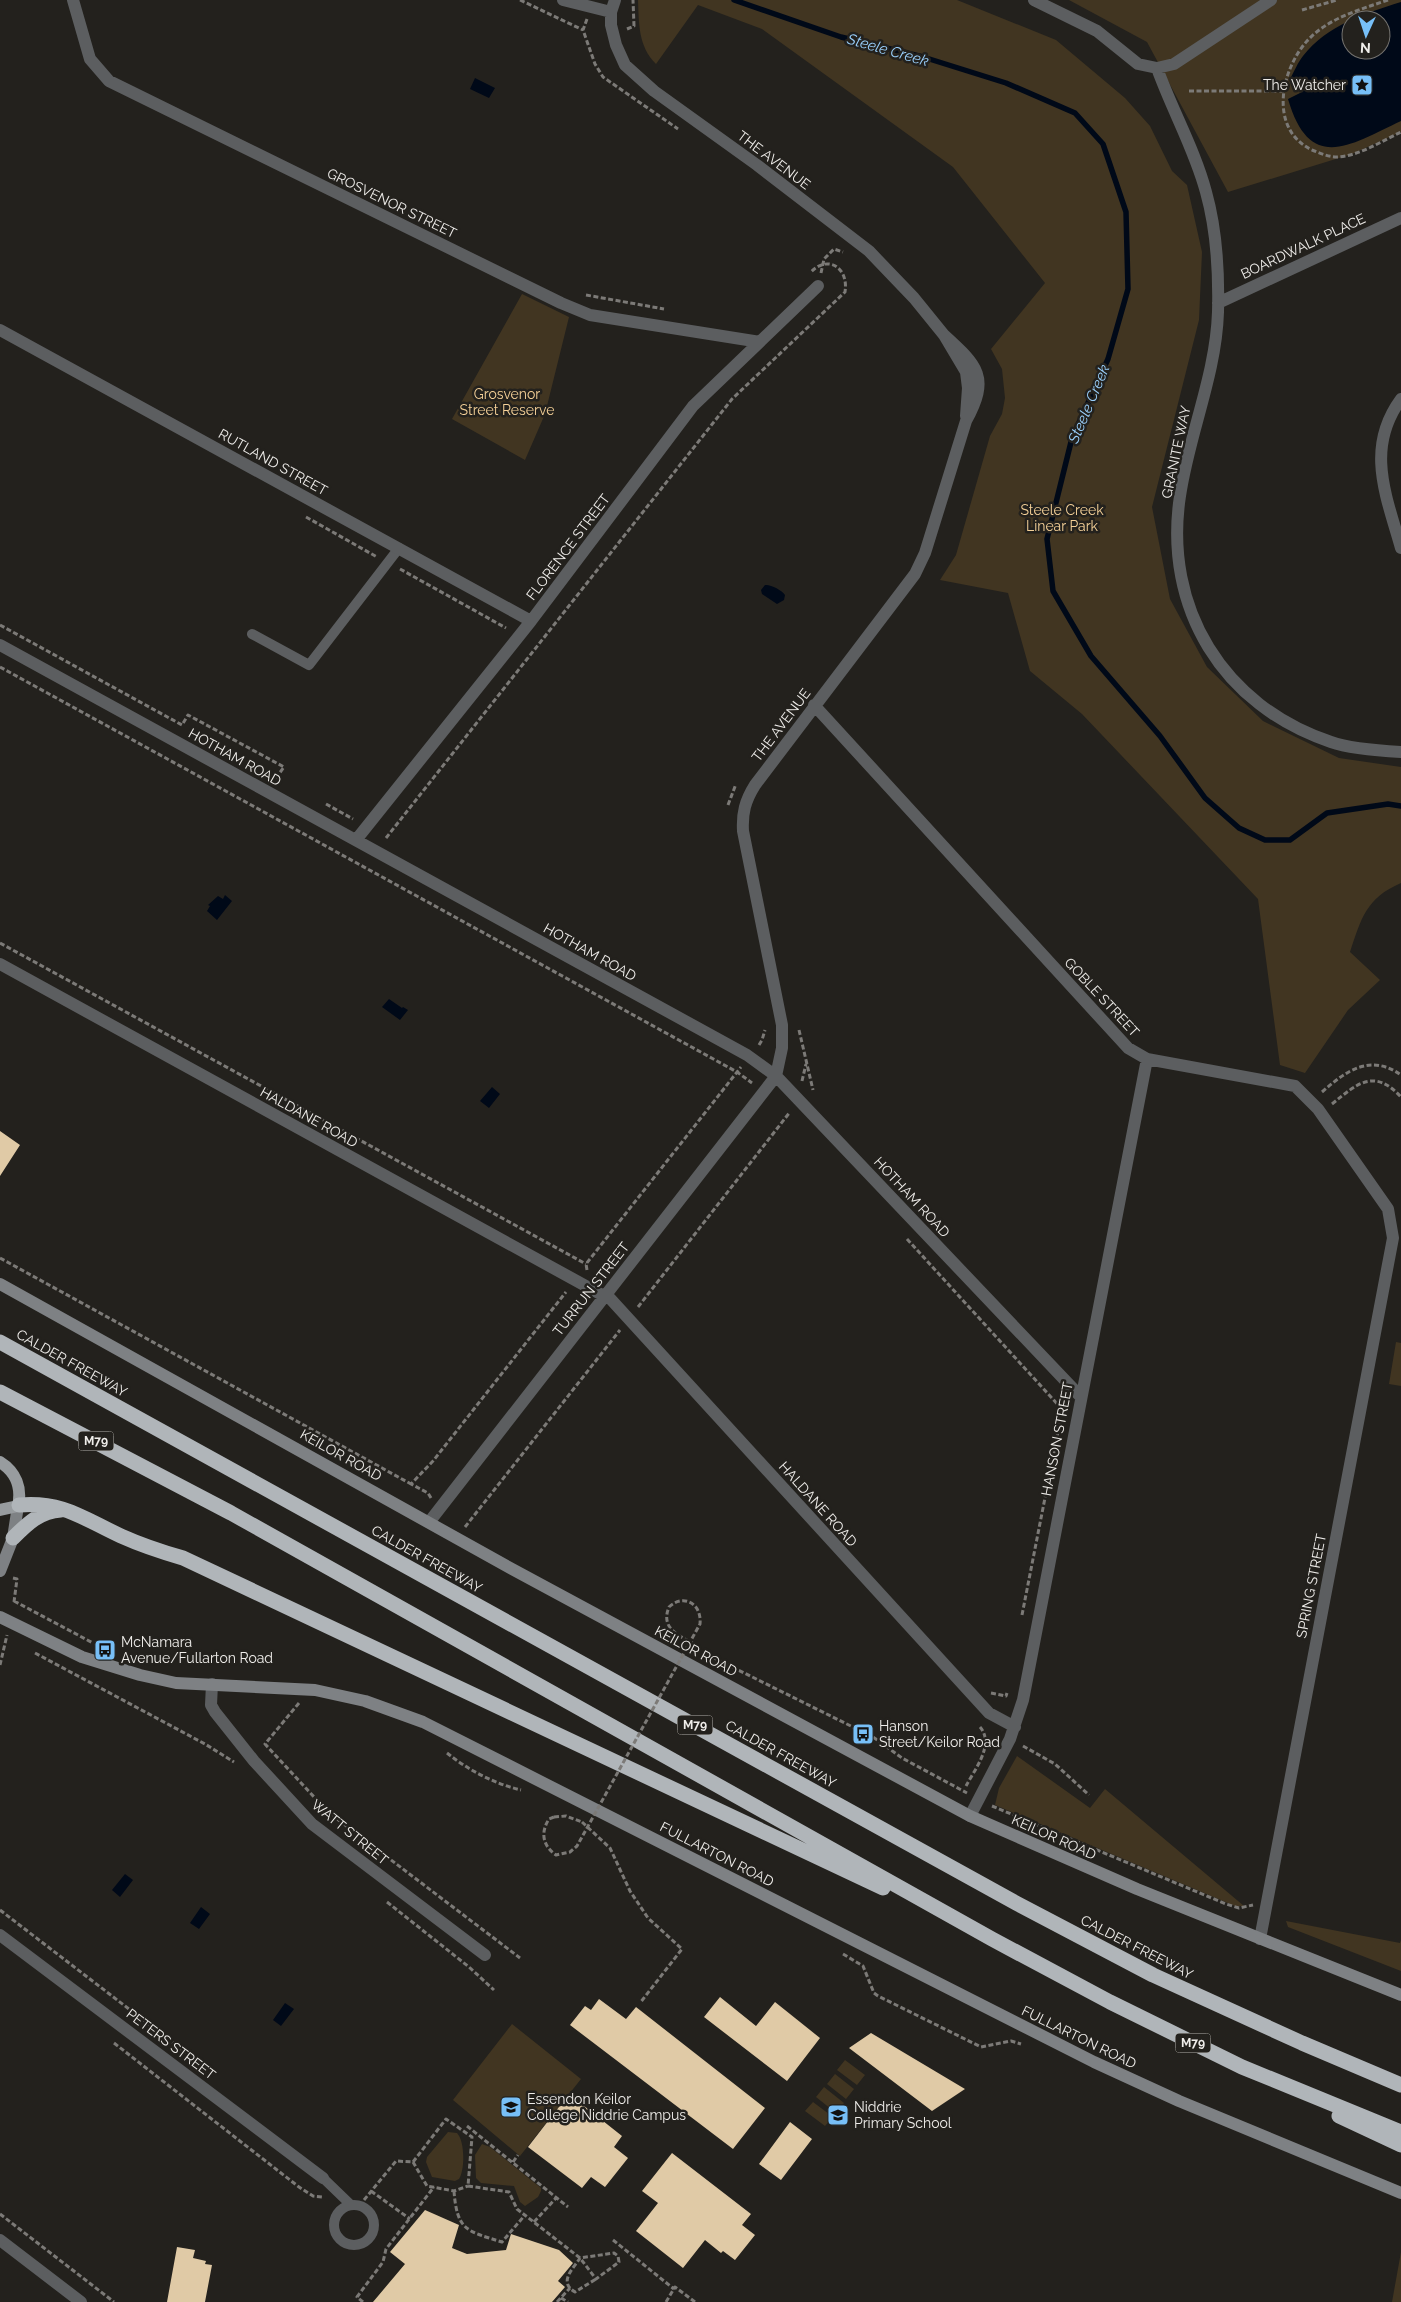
<svg xmlns="http://www.w3.org/2000/svg" width="1401" height="2302" font-family="Raleway,sans-serif">
  <rect width="100%" height="100%" fill="#23211d"/>
  <path fill="#413521" fill-rule="evenodd" d="M638,0H957L1056,40L1125,98L1150,126L1172,171L1187,185L1202,252L1199,320L1152,507L1170,599L1207,667L1263,721L1339,758L1401,767V883C1366,898 1361,919 1350,952L1380,980L1348,1010L1305,1073L1280,1065L1258,899L1082,714L1030,671L1008,593L940,580L956,555L990,436L1002,414L1005,398L1002,369L991,349L1045,283L953,167L762,29L698,5L656,64C638,46 639,23 638,0Z
    M1069,0H1401V132L1352,154L1228,192L1147,42ZM1351,20H1381V50H1351Z
    M522,294L569,317L545,414L525,460L452,419Z
    M1396,1342L1401,1343V1386L1389,1384Z
    M1017,1756L1090,1808L1105,1789L1244,1906H1235L995,1805L999,1788Z
    M1286,1921L1400,1943L1401,1940V1971L1288,1927Z
    M512,2024L581,2079L520,2156L453,2100Z
    M845,2060L865,2075L857,2085L837,2070Z
    M835,2074L854,2089L846,2099L827,2084Z
    M824,2087L844,2103L836,2113L816,2097Z
    M813,2102L833,2117L825,2126L805,2111Z
    M448,2132L457,2133C465,2141 465,2170 459,2179L455,2181L432,2177L426,2162L427,2157Z
    M482,2144L490,2147L541,2188V2191L538,2197L525,2206L520,2202L514,2186L481,2183L476,2178L475,2155Z
    M1401,2252V2302H1392Z"/>
  <path fill="#000918" fill-rule="evenodd" d="M1401,2V121C1350,145 1310,174 1288,99L1302,92L1303,83L1290,79C1294,72 1298,62 1303,56C1327,25 1366,13 1401,2ZM1351,20H1381V50H1351Z
    M475,78L495,88L489,98L470,89Z
    M765,585C770,584 782,590 785,595L784,600L777,604L762,594L761,590Z
    M225,895L232,901L217,920L207,911L210,906L208,905L218,896L223,899Z
    M389,999L402,1008L403,1007L408,1010L400,1020L382,1007Z
    M492,1087L500,1094L489,1108L480,1101Z
    M125,1874L133,1880L120,1897L112,1890Z
    M201,1907L210,1914L199,1929L190,1923Z
    M285,2003L294,2009L281,2026L273,2020Z"/>
  <g fill="none" stroke-linecap="round" stroke-linejoin="round">
    <path stroke="#000918" stroke-width="5.5" d="M734,0L841,37L923,57L1006,83L1075,113L1103,144L1126,212L1128,289L1108,359L1072,438L1047,539L1053,591L1091,656L1160,736L1205,798L1239,828L1265,840H1290L1327,813L1388,804L1401,806"/>
  </g>
  <path fill="#e0caa6" d="M0,1131L20,1145L0,1176Z
    M720,1997L756,2026L775,2002L820,2038L787,2081L704,2017Z
    M599,1999L626,2019L636,2007L765,2108L733,2149L570,2025L585,2006L591,2010Z
    M871,2033L965,2089L932,2111L849,2048Z
    M569,2094L622,2136L614,2147L628,2158L605,2187L591,2177L582,2188L528,2147Z
    M790,2122L812,2139L781,2180L759,2164Z
    M672,2153L751,2214L742,2225L755,2235L735,2260L723,2251L721,2253L705,2240L683,2268L636,2231L658,2203L642,2191Z
    M425,2210L459,2225L452,2248L467,2254L506,2250L511,2234L559,2250L573,2263L558,2281L565,2287L552,2302H373L405,2264L390,2252Z
    M177,2247L195,2250L193,2258L206,2261L205,2264L212,2265L205,2302H167Z"/>
  <g fill="none" stroke-linecap="round" stroke-linejoin="round">
    <path stroke="#7c7a77" stroke-width="3" stroke-dasharray="5 2.5" stroke-linecap="butt" d="M520,0L583,30
      M1388,0C1359,10 1328,18 1307,41C1281,70 1268,129 1312,150C1320,153 1328,157 1337,157C1359,156 1382,141 1401,132
      M1302,10L1337,0
      M587,19L583,30L595,64L603,77L678,129
      M627,29L634,26L633,0
      M1189,91H1284
      M821,273L824,259L834,249L843,252
      M586,295L664,309
      M306,517L377,557
      M400,569L506,628
      M0,625L182,725L188,715L284,767L276,778
      M0,667L737,1072L752,1083
      M326,804L353,819
      M728,805L736,784
      M386,838L732,399L845,292C849,267 827,254 810,273
      M0,943L586,1264
      M799,1030L813,1090
      M759,1045L762,1040L765,1030
      M802,1081L806,1064
      M1322,1092C1346,1071 1370,1053 1401,1075
      M1332,1104C1358,1083 1374,1068 1401,1097
      M907,1239L1061,1408
      M0,1258L411,1484
      M587,1270L586,1264L741,1067
      M638,1307L790,1112
      M431,1498L428,1493L411,1484L433,1461L566,1292
      M465,1527L620,1330
      M13,1578L17,1579L14,1602
      M14,1601L93,1643
      M1022,1615L1064,1401
      M685,1639L694,1644L695,1648
      M35,1653L205,1744L234,1762
      M712,1657L873,1737L902,1758L967,1793
      M0,1665L7,1635
      M991,1693L1006,1696L1007,1693
      M299,1703L265,1744L328,1812L520,1958
      M1023,1746L1055,1764L1089,1795
      M447,1753C468,1770 495,1784 521,1790
      M966,1786C975,1769 995,1744 980,1727
      M992,1806L1226,1904L1239,1908L1253,1905
      M554,1817L566,1816L582,1822
      M582,1822L610,1848L630,1891L648,1918L682,1949L640,2003
      M387,1902L469,1967L494,1990
      M0,1910L198,2062
      M843,1954L863,1966L874,1993L878,1996L981,2047L1011,2041L1021,2044
      M114,2043L299,2187L313,2196L323,2197
      M467,2126L568,2207
      M413,2162L427,2186L454,2191L468,2186
      M513,2162L518,2155
      M371,2191L410,2219
      M454,2191C457,2231 467,2231 502,2242L525,2215
      M364,2200L396,2161L413,2162L446,2119L472,2137L468,2186L509,2192L517,2209L580,2258L596,2279L619,2262L618,2256L614,2253L580,2258C573,2269 558,2282 575,2292L596,2279
      M0,2214L114,2302
      M534,2222L556,2198
      M613,2240L674,2289
      M561,2298L568,2302
      M363,2302L357,2297L383,2262L386,2249L434,2187
      M557,2302L570,2288
      M666,2302L675,2287L695,2302"/>
    <path stroke="#5c5e60" stroke-width="10" d="M252,634L309,665L399,548
      M323,2178L351,2205
      M334 2225a20 20 0 1 1 40 0a20 20 0 1 1-40 0Z"/>
    <path stroke="#5c5e60" stroke-width="12" d="M73,0L90,59L109,81L561,303L590,315L760,342
      M563,0L611,12
      M615,0L611,12V25L616,45L625,65L654,91L757,165L869,251L914,298L944,335L966,372L968,388L966,416
      M1034,0L1097,31L1138,64L1157,68L1174,64L1271,0
      M1157,68C1172,110 1195,150 1206,192C1217,231 1219,272 1218,312C1216,375 1189,434 1180,496C1163,608 1223,706 1331,742C1348,748 1383,751 1401,752
      M1218,303L1401,218
      M0,330L531,621
      M1401,399C1365,448 1386,495 1401,548
      M0,645L747,1055L776,1076L1080,1396
      M814,705L1128,1048L1147,1059L1295,1086L1318,1109L1388,1209L1393,1238L1260,1939
      M356,840L531,621L693,406L818,286
      M0,964L604,1296
      M606,1294L989,1713L1015,1727
      M430,1521L776,1076L782,1048V1025L743,831C742,813 745,801 755,785L915,574L925,553L966,421C990,377 978,366 944,335
      M212,1684L211,1705L215,1712L254,1761L312,1824L485,1955
      M970,1816L1010,1739L1023,1700L1147,1059
      M0,1935L323,2178
      M0,2240L81,2302"/>
    <path stroke="#7e8184" stroke-width="12" d="M0,1284L512,1569L970,1816L1137,1889L1401,1995
      M0,1571L13,1538L18,1506
      M0,1617L82,1657L140,1675L176,1683L315,1690L365,1701L423,1722L1094,2062L1179,2101L1401,2193"/>
    <path stroke="#989c9f" stroke-width="12" d="M0,1462C16,1472 22,1488 18,1506L0,1510"/>
    <path stroke="#b0b5b9" stroke-width="15" d="M0,1342L1016,1903L1153,1975L1302,2043L1401,2085
      M0,1392L231,1513L992,1939L1110,2002L1242,2067L1401,2132
      M19,1505C63,1501 84,1519 121,1536C141,1545 162,1552 183,1558L883,1888
      M13,1538C27,1524 40,1511 61,1510
      M1339,2116L1401,2145"/>
    <path stroke="#7c7a77" stroke-width="3" stroke-dasharray="5 2.5" stroke-linecap="butt" d="M554,1817L549,1819C540,1833 543,1846 556,1855L570,1852L577,1846L700,1624C702,1604 684,1593 669,1607C662,1624 672,1632 685,1639"/>
  </g>
  <defs>
    <g id="sight-square" transform="scale(1.125)"><rect x="-9" y="-9" width="18" height="18" rx="4" fill="#77bff7" stroke="#23211d"/><path d="M0-6L1.8-2.2L6-1.7L2.9 1.2L3.7 5.4L0 3.3L-3.7 5.4L-2.9 1.2L-6-1.7L-1.8-2.2Z" fill="#111"/></g>
    <g id="bus-square" transform="scale(1.125)"><rect x="-9" y="-9" width="18" height="18" rx="4" fill="#77bff7" stroke="#23211d"/><path d="M-5-6H5V4H4V6H2V4H-2V6H-4V4H-5ZM-3.5-4V0h7V-4ZM-3.5 1.2v1.5H-2V1.2ZM2 1.2v1.5H3.5V1.2Z" fill="#111"/></g>
    <g id="school-square" transform="scale(1.125)"><rect x="-9" y="-9" width="18" height="18" rx="4" fill="#77bff7" stroke="#23211d"/><path d="M0-5L7-2L0 1L-7-2ZM-4 1L0 2.5L4 1V4Q0 6-4 4Z" fill="#111"/></g>
  </defs>
  <g fill-rule="evenodd">
    <use href="#sight-square" x="1362" y="85"/>
    <use href="#bus-square" x="105" y="1650"/>
    <use href="#bus-square" x="863" y="1734"/>
    <use href="#school-square" x="511" y="2107"/>
    <use href="#school-square" x="838" y="2115"/>
  </g>
  <g text-anchor="middle" dominant-baseline="central" stroke-width="5" stroke-linejoin="round" paint-order="stroke">
    <g fill="#23211d" stroke="#b2b0ac" stroke-width="1">
      <rect x="78.5" y="1431.5" width="35" height="19" rx="4"/>
      <rect x="677.5" y="1715.5" width="35" height="19" rx="4"/>
      <rect x="1175.5" y="2033.5" width="35" height="19" rx="4"/>
    </g>
    <g font-size="12" font-weight="bold" fill="#efedea">
      <text x="96" y="1441">M79</text>
      <text x="695" y="1725">M79</text>
      <text x="1193" y="2043">M79</text>
    </g>
    <g font-size="14" fill="#efedea" stroke="#23211d" text-anchor="start">
      <text x="1346" y="85" text-anchor="end">The Watcher</text>
      <text x="121" y="1642">McNamara<tspan x="121" dy="16">Avenue/Fullarton Road</tspan></text>
      <text x="879" y="1726">Hanson<tspan x="879" dy="16">Street/Keilor Road</tspan></text>
      <text x="527" y="2099">Essendon Keilor<tspan x="527" dy="16">College Niddrie Campus</tspan></text>
      <text x="854" y="2107">Niddrie<tspan x="854" dy="16">Primary School</tspan></text>
    </g>
    <g font-size="14" fill="#efedea" stroke="#23211d">
      <text transform="translate(774 160) rotate(37)">THE AVENUE</text>
      <text transform="translate(392 203) rotate(26)">GROSVENOR STREET</text>
      <text transform="translate(1303 246) rotate(-25)">BOARDWALK PLACE</text>
      <text transform="translate(1176 452) rotate(-78)">GRANITE WAY</text>
      <text transform="translate(273 462) rotate(29)">RUTLAND STREET</text>
      <text transform="translate(568 547) rotate(-53)">FLORENCE STREET</text>
      <text transform="translate(781 725) rotate(-53)">THE AVENUE</text>
      <text transform="translate(235 757) rotate(29)">HOTHAM ROAD</text>
      <text transform="translate(590 952) rotate(29)">HOTHAM ROAD</text>
      <text transform="translate(1102 997) rotate(47)">GOBLE STREET</text>
      <text transform="translate(309 1117) rotate(29)">HALDANE ROAD</text>
      <text transform="translate(912 1197) rotate(47)">HOTHAM ROAD</text>
      <text transform="translate(591 1289) rotate(-52)">TURRUN STREET</text>
      <text transform="translate(72 1363) rotate(29)">CALDER FREEWAY</text>
      <text transform="translate(1057 1439) rotate(-79)">HANSON STREET</text>
      <text transform="translate(341 1455) rotate(29)">KEILOR ROAD</text>
      <text transform="translate(818 1504) rotate(48)">HALDANE ROAD</text>
      <text transform="translate(427 1559) rotate(29)">CALDER FREEWAY</text>
      <text transform="translate(1311 1586) rotate(-79)">SPRING STREET</text>
      <text transform="translate(696 1651) rotate(28)">KEILOR ROAD</text>
      <text transform="translate(781 1754) rotate(29)">CALDER FREEWAY</text>
      <text transform="translate(350 1832) rotate(39)">WATT STREET</text>
      <text transform="translate(1054 1837) rotate(24)">KEILOR ROAD</text>
      <text transform="translate(717 1854) rotate(27)">FULLARTON ROAD</text>
      <text transform="translate(1137 1947) rotate(27)">CALDER FREEWAY</text>
      <text transform="translate(1079 2037) rotate(26)">FULLARTON ROAD</text>
      <text transform="translate(171 2044) rotate(37)">PETERS STREET</text>
    </g>
    <g font-size="14" fill="#f5d198" stroke="#23211d">
      <text x="507" y="394">Grosvenor<tspan x="507" dy="16">Street Reserve</tspan></text>
      <text x="1062" y="510">Steele Creek<tspan x="1062" dy="16">Linear Park</tspan></text>
    </g>
    <g font-size="15" font-style="italic" fill="#9ad0fc" stroke="#23211d">
      <text transform="translate(888 50) rotate(16)">Steele Creek</text>
      <text transform="translate(1089 404) rotate(-67)">Steele Creek</text>
    </g>
  </g>
  <g transform="translate(1366 35) rotate(183)"><circle r="24" fill="#23211d" stroke="#75736f"/>
  <path d="M0-4L9 19L0 12L-9 19Z" fill="#77bff7"/>
  <text y="-8" font-size="14" font-weight="bold" text-anchor="middle" fill="#efedea">N</text>
  </g>
</svg>
